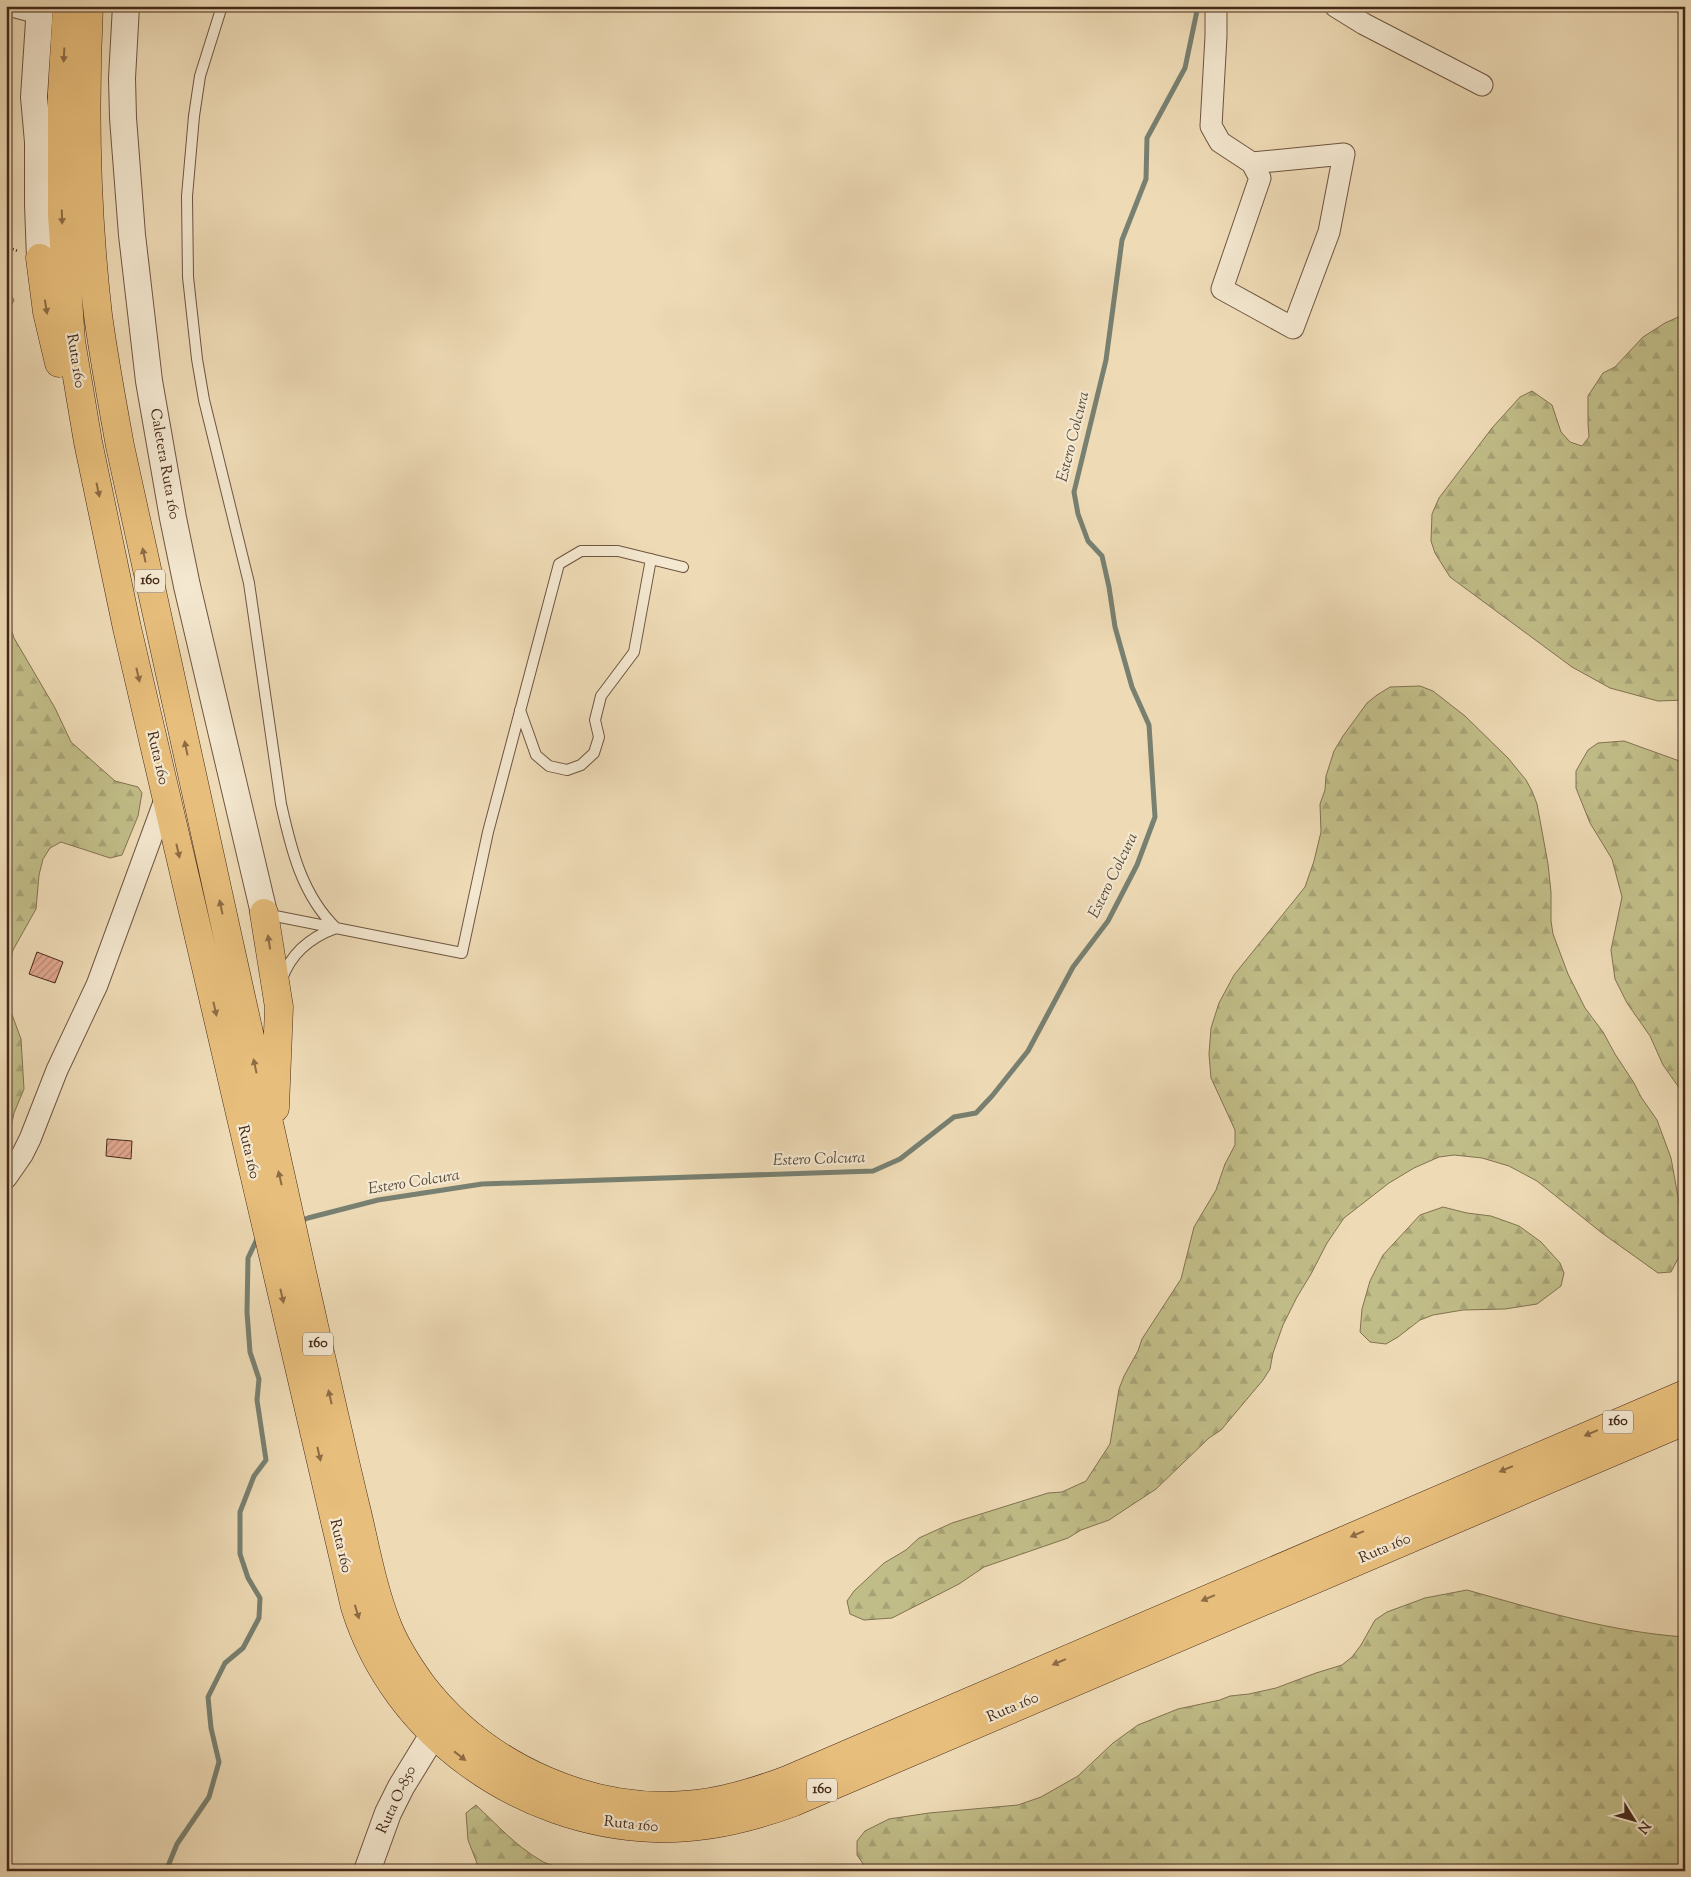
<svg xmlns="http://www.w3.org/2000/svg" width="1691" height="1877" font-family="'Sorts Mill Goudy',serif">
  <defs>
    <pattern id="forest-firs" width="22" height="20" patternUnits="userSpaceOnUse" patternTransform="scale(1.25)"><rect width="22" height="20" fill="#c1bd88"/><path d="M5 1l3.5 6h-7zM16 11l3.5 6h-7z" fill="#a7a275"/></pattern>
    <pattern id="building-hatch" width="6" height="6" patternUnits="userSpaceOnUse" patternTransform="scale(1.25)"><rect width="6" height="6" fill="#e2a890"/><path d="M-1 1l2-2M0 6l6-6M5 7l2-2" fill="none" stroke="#b98975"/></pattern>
  </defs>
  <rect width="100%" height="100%" fill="#eedbb6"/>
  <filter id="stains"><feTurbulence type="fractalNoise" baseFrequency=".004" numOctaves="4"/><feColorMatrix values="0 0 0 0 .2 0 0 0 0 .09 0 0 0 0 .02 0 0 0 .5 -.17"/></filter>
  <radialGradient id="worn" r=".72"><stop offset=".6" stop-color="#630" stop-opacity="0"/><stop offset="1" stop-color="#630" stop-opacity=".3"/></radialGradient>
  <path fill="url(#forest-firs)" stroke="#827250" d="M6,288L14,300L6,317Z
    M1685,314V700L1658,701L1610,688L1572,667L1450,577L1435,553L1431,541L1432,514L1439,498L1492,428L1520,397L1532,391L1552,405L1561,432L1570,442L1582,446L1589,437L1588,423V396L1603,373L1615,367L1643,337L1665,323Z
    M6,612L14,638L55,708L71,742L115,781L138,787L142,793L138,816L122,855L110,858L61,842L50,848L43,859L39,875L36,909L13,950L6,981Z
    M1420,686L1433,691L1465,716L1508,758L1526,780L1532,791L1537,804L1548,864L1551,892V921L1553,934L1568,974L1585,1008L1603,1032L1615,1054L1634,1083L1641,1097L1657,1120L1671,1158L1682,1219L1683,1249L1671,1272L1658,1273L1602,1233L1537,1181L1509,1166L1482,1158L1454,1155L1439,1157L1414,1168L1389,1183L1344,1218L1327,1243L1311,1274L1297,1297L1283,1325L1273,1353L1270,1369L1263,1380L1221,1430L1209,1438L1156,1489L1109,1520L1081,1530L1068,1538L984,1567L959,1584L892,1618L864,1620L850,1614L847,1601L854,1591L884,1563L906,1550L919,1538L952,1523L1048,1493L1062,1492L1086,1481L1110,1444L1119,1389L1124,1376L1138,1351L1142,1339L1181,1279L1194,1227L1216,1190L1225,1164L1235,1145V1130L1211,1078L1209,1054L1211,1028L1219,1003L1234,975L1305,887L1314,861L1321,832L1320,804L1325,790L1326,776L1334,751L1343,736L1367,703L1377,695L1390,687Z
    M1624,741L1685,763V1096L1663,1065L1650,1036L1627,1003L1615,979L1611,950L1622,897L1612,859L1590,823L1576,788V771L1588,750L1598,743Z
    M6,998L21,1039L24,1089L14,1113L6,1152Z
    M1443,1207L1467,1213L1491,1216L1519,1226L1541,1242L1560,1263L1564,1273L1561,1286L1537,1304L1505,1309L1463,1310L1433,1315L1420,1320L1398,1337L1386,1344L1370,1342L1360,1332L1362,1309L1370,1281L1383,1255L1420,1215Z
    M1467,1590C1538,1610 1611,1632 1685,1637V1871H868L857,1855V1841L865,1831L889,1819L929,1813L1018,1805L1041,1797L1078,1776L1113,1743L1138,1725L1178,1709L1220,1700L1230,1696L1249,1694L1276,1688L1316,1673L1342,1665L1352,1657L1361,1645L1375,1620L1387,1612L1425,1598Z
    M476,1805C496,1824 516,1846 540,1860C549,1866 560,1866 569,1871H480L468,1840L466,1813Z"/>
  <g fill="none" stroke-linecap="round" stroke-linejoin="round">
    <path stroke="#788071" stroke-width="5" d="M299,1222L308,1218L378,1200L482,1184L873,1171L900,1159L954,1117L976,1113L992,1096L1028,1051L1073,967L1108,921L1137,865L1155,817L1149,725L1132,687L1115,627L1109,587L1102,556L1088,541L1078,514L1074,492L1106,360L1122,240L1146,179L1147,138L1185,68L1198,6
      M166,1871L177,1844L209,1797L219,1762L211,1728L208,1697L225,1663L243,1648L259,1618L260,1598L248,1578L240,1554V1512L254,1476L266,1460L257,1400L259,1379L250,1352L247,1312L248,1258L257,1239L261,1237"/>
  </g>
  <path fill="url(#building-hatch)" stroke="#442819" d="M37,952L63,962L55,983L29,974Z
    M107,1139L132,1141L131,1159L106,1156Z"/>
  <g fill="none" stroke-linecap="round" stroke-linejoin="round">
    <g stroke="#6e5540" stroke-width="12">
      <path id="service" d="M222,6L200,76L194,116L187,196L188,277L197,359L204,400L249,583L281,804C291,849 302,895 336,928C311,937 291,953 282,979
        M520,710L536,755L549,766L567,770L581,765L594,753L599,737L595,720L601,696L634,652L651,559
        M265,914L462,953L488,832L559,564L581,551H618L683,567"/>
    </g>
    <g stroke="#6e5540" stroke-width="23">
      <path id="minor" d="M12,6L39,13
        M1216,6V36L1211,126L1220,142L1252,163L1260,178L1222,289L1293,328L1329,232L1344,154L1252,163
        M1335,6L1364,24L1482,85
        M6,1178L22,1155L30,1139L57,1070L97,985L166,797"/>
    </g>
    <g stroke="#6e5540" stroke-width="28">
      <path id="tertiary" d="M40,6L34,97L38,142V205L40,258
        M126,6L122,78L123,118L132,235L149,381L173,518L187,586L264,913
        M367,1871L388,1813L401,1787L434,1733"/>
    </g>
    <g stroke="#442819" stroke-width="29">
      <path id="motorway" d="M67,6L62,93V215L71,341L88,442L127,628L355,1607C395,1735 520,1823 653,1828C701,1830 748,1819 794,1802L1685,1421
        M89,6C84,109 86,212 98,315C104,359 112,402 120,446C182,727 243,1009 306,1290C322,1361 338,1433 355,1504C365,1544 372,1588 388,1627C396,1647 409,1667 422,1685C486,1768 593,1816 697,1804C729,1800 758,1791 787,1780L1685,1394
        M40,258L47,312L59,363
        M264,913L279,1007L275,1108"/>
    </g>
    <path stroke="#442819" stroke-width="3" stroke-dasharray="1 2.5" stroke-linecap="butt" d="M6,247L18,251"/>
    <use href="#service" stroke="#f4e8d0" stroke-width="10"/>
    <use href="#minor" stroke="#f4e8d0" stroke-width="21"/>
    <use href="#tertiary" stroke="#f4e8d0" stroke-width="26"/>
    <use href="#motorway" stroke="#e7be7b" stroke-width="28"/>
  </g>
  <defs><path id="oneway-solid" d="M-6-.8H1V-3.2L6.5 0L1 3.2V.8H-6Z" transform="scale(1.25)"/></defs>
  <g fill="#8d6c45">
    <use href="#oneway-solid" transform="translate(64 55) rotate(93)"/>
    <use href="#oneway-solid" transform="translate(62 217) rotate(88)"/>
    <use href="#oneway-solid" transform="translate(46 307) rotate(81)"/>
    <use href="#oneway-solid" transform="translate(98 490) rotate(78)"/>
    <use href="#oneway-solid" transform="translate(144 555) rotate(-102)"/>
    <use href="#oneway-solid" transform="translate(138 675) rotate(77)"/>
    <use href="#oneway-solid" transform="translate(186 748) rotate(-102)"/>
    <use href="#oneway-solid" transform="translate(178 851) rotate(77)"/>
    <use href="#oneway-solid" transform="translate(221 907) rotate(-102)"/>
    <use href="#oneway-solid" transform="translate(269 942) rotate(-99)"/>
    <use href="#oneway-solid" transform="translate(215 1009) rotate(77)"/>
    <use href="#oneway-solid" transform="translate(255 1066) rotate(-102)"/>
    <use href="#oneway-solid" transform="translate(280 1178) rotate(-103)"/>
    <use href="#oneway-solid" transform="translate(282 1296) rotate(77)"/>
    <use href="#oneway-solid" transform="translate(330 1397) rotate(-103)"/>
    <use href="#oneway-solid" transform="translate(1591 1433) rotate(157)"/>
    <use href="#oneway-solid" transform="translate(319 1454) rotate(77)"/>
    <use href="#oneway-solid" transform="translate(1506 1469) rotate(157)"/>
    <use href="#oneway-solid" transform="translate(1357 1534) rotate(157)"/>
    <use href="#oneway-solid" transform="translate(1208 1598) rotate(157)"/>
    <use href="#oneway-solid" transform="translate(357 1612) rotate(73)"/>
    <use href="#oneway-solid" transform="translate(1059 1662) rotate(157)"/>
    <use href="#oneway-solid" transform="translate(460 1756) rotate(38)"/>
  </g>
  <g text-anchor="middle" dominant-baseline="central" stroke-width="4.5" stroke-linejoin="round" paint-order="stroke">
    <g fill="#f4e8d0" stroke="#796250" stroke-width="1">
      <rect x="135" y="569.5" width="30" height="23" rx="4"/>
      <rect x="303" y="1332.5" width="30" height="23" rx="4"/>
      <rect x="1603" y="1410.5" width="30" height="23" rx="4"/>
      <rect x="807" y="1778.5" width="30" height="23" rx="4"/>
    </g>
    <g font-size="14" font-weight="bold" fill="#442819">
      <text x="150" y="581">160</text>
      <text x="318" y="1344">160</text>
      <text x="1618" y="1422">160</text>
      <text x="822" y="1790">160</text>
    </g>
    <g font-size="15" fill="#442819" stroke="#f4e8d0">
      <text transform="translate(75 361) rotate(81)">Ruta 160</text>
      <text transform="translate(164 464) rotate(80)">Caletera Ruta 160</text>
      <text transform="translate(157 758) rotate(77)">Ruta 160</text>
      <text transform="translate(248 1152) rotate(77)">Ruta 160</text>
      <text transform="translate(340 1546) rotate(77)">Ruta 160</text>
      <text transform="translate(1385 1549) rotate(-23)">Ruta 160</text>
      <text transform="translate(1013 1708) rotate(-23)">Ruta 160</text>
      <text transform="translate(397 1800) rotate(-65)">Ruta O-850</text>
      <text transform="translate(631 1825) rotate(6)">Ruta 160</text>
    </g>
    <g font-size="16" font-style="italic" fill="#5a4d3e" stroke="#f4e8d0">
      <text transform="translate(1074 437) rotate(-76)">Estero Colcura</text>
      <text transform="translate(1114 876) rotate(-64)">Estero Colcura</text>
      <text transform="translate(819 1160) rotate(-2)">Estero Colcura</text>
      <text transform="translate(414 1183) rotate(-9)">Estero Colcura</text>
    </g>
  </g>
  <rect width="1691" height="1877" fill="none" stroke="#eedbb6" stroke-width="25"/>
  <rect x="8" y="8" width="1676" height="1862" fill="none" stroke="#442819" stroke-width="2.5"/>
  <rect x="12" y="12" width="1666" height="1852" fill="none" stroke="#442819"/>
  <g transform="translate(1634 1820) rotate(127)" stroke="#f4e8d0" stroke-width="4" paint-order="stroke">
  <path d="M0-4L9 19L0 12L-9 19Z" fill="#442819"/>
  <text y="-8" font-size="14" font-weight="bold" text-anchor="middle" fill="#442819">N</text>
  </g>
  <rect width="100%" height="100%" filter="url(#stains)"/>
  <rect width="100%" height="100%" fill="url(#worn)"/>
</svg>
